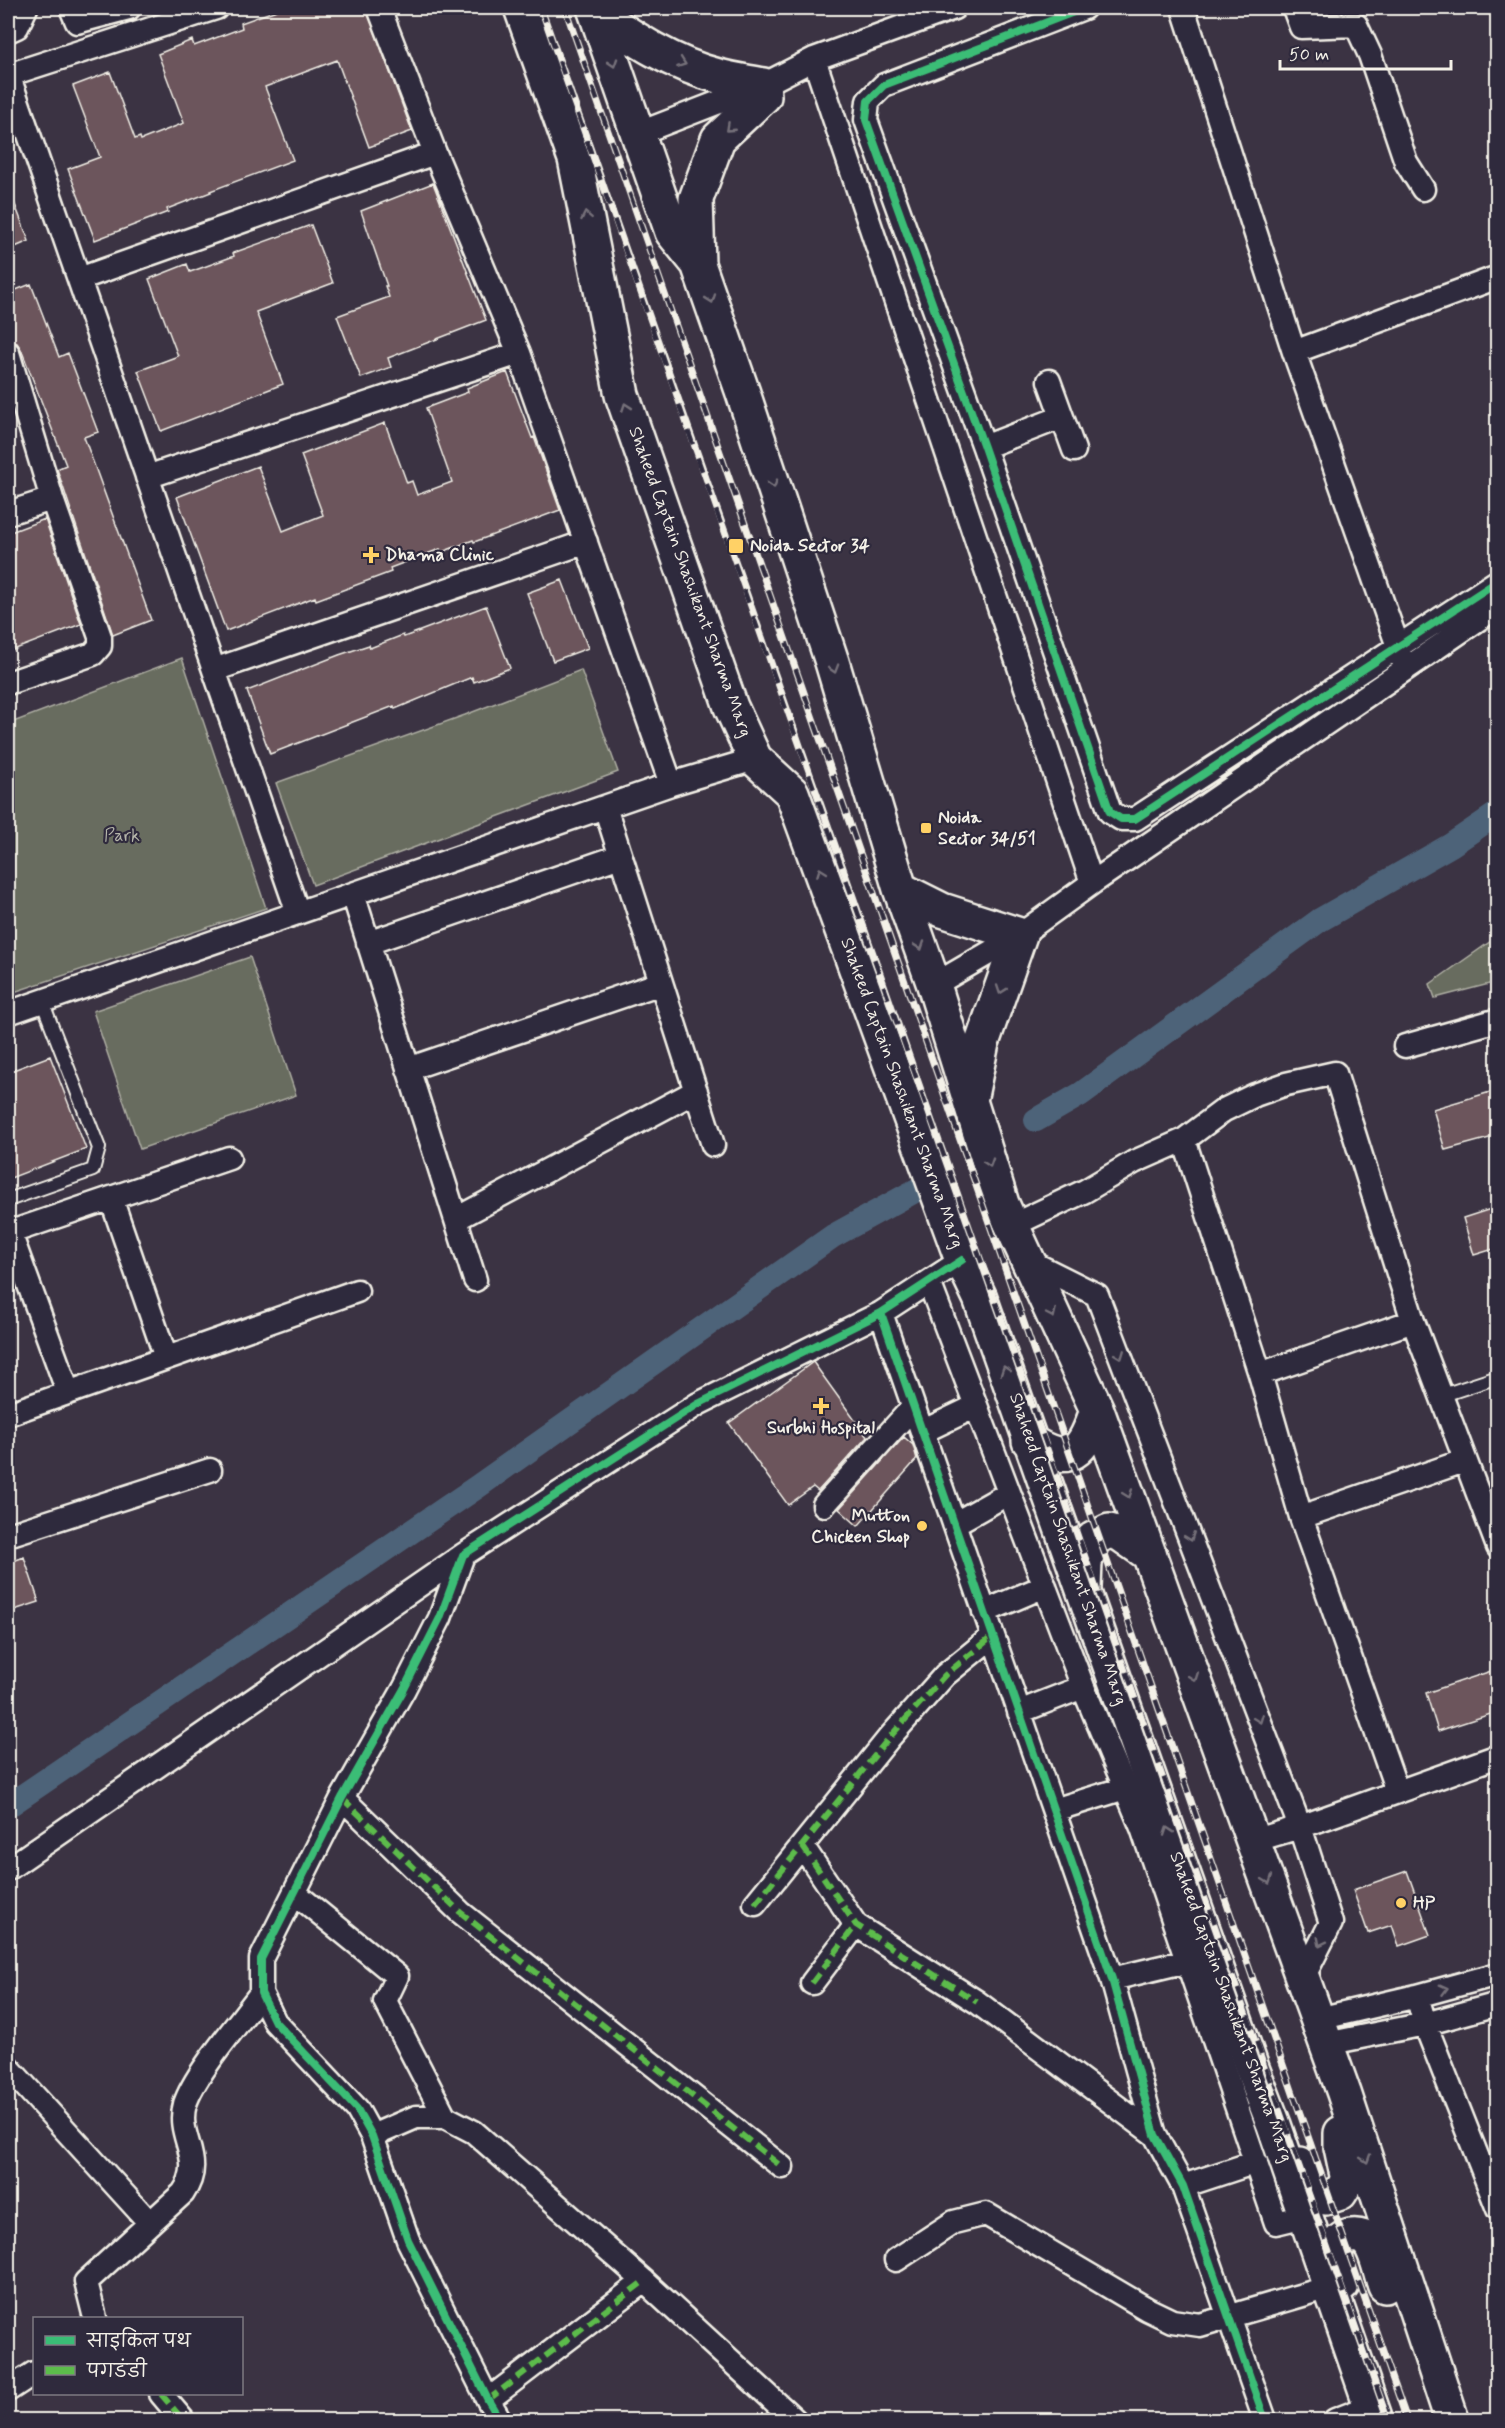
<svg xmlns="http://www.w3.org/2000/svg" width="1505" height="2428" font-family="Mynerve,'Playpen Sans Deva',sans-serif">
  <rect width="100%" height="100%" fill="#3b3343"/>
  <filter id="ink" filterUnits="userSpaceOnUse"><feTurbulence type="fractalNoise" baseFrequency=".0167" numOctaves="2"/><feDisplacementMap in="SourceGraphic" scale="12" xChannelSelector="R" yChannelSelector="G"/><feConvolveMatrix kernelMatrix="1 2 1 2 8 2 1 2 1" color-interpolation-filters="sRGB"/></filter>
  <g filter="url(#ink)">
    <path fill="#676c5e" stroke="#aeaea3" stroke-width="1.5" d="M182,658L266,908L8,994V724Z
      M581,670L618,772L313,885L276,783L465,715Z
      M1497,937V982L1435,998L1430,984Z
      M250,957L296,1095L140,1149L93,1011Z"/>
    <g fill="none" stroke-linecap="round" stroke-linejoin="round">
      <path stroke="#4e6479" stroke-width="24" d="M1036,1120L1081,1094L1320,920L1451,845L1498,813
        M8,1806L477,1487L833,1236L933,1181"/>
    </g>
    <path fill="#6c555c" stroke="#f4f1e8" stroke-width="1.5" d="M282,8H366L412,131L369,147L337,60L265,87L293,160L210,191L211,192L167,209L168,212L95,240L68,169L100,157L73,86L110,72L135,139L140,137L141,140L184,123L158,54L192,40L194,46L242,28L241,23Z
      M433,183L486,320L388,358L391,367L361,378L337,316L389,297L385,286H387L361,211Z
      M9,189L29,241L8,250V190Z
      M311,225L333,283L256,312L283,384L161,431L138,371L178,356L149,279L187,264L190,272L234,256L233,253Z
      M31,284L59,357L68,353L98,432L84,437L151,620L113,635L57,469L66,465L21,349L17,343L8,340V293Z
      M507,372L532,438L534,437L560,510L474,542L473,540L442,552L440,549L390,568L391,572L316,600L315,597L226,631L177,497L258,466L283,531L323,515L301,455L385,423L407,483L412,481L417,495L452,482L426,408L468,392L467,388Z
      M45,519L81,624L8,652V533Z
      M562,580L588,648L553,661L527,593Z
      M486,606L510,668L474,682L472,677L395,709L394,706L270,754L247,691L339,655L369,645L370,648L403,635L404,637Z
      M50,1056L86,1149L8,1179V1072Z
      M1497,1090V1136L1445,1150L1433,1109Z
      M1497,1207V1248L1474,1255L1463,1218Z
      M813,1362L867,1437L818,1491L813,1487L788,1505L729,1423Z
      M904,1437L913,1445L917,1459L858,1526L839,1509Z
      M24,1557L39,1602L8,1612V1563Z
      M1497,1669V1712L1438,1731L1426,1693Z
      M1407,1871L1430,1935L1399,1946L1392,1925L1368,1933L1353,1890Z"/>
    <g fill="none" stroke-linecap="round" stroke-linejoin="round">
      <g stroke="#f4f1e8" stroke-width="16">
        <path id="lane" d="M8,1200L93,1170L99,1148L42,1001
          M1440,1396L1498,1377"/>
      </g>
      <g stroke="#f4f1e8" stroke-width="27">
        <path id="street" d="M71,8L77,22L129,8
          M379,8L435,153L519,353L671,784
          M1084,8L884,85L868,101L866,120L984,447L1110,812L1121,819H1135L1498,581
          M1183,8L1294,352L1406,669
          M1294,8L1301,27L1356,25L1370,55L1406,162L1423,189
          M8,31L17,27L26,8
          M814,59L1092,883
          M8,74L298,913
          M8,75L216,8
          M637,134L763,85L814,59L954,8
          M79,279L435,153
          M1294,352L1498,277
          M8,353L52,499L100,637V646L93,654L8,683
          M1049,381L1074,450
          M984,447L1062,417
          M147,477L519,353
          M8,513L52,499
          M214,670L586,542
          M605,807L713,1145
          M353,894L475,1280
          M368,943L620,856
          M934,985L1020,935L1092,883L1498,606
          M8,1013L671,784L755,759
          M1405,1046L1498,1020
          M408,1069L661,983
          M1184,1140L1260,1374L1301,1517L1397,1791
          M111,1198L166,1358
          M456,1219L696,1091
          M1011,1226L1085,1191L1134,1162L1184,1140L1224,1110L1255,1095L1286,1084L1335,1073L1413,1321L1498,1547
          M8,1233L229,1158
          M10,1233L68,1392
          M1027,1260L1097,1295L1300,1827L1331,1923L1303,1978
          M929,1282L1083,1687L1142,1828L1276,2223L1305,2216
          M881,1313L1112,1979L1155,2135L1183,2186L1265,2420
          M1260,1374L1413,1321
          M8,1414L357,1291
          M922,1432L976,1406
          M824,1505L913,1407
          M1301,1517L1464,1461
          M954,1524L1009,1493
          M8,1535L210,1470
          M984,1612L1045,1586
          M1019,1712L1083,1687
          M342,1798L460,1912L782,2167
          M1054,1810L1125,1788
          M1253,1841L1300,1827L1498,1756
          M803,1847L856,1925L977,2002L1155,2135
          M8,1869L463,1555
          M295,1893L397,1976L385,2001L445,2117
          M755,1904L889,1738L945,1675L993,1636
          M1112,1979L1187,1961
          M812,1983L856,1925
          M1417,1996L1425,2024L1498,2209
          M1318,2019L1417,1996L1498,1974
          M1326,2044L1425,2024L1498,2004
          M8,2067L150,2223
          M372,2136L416,2117H445L474,2132L644,2281L795,2420
          M1183,2186L1256,2162
          M896,2260L954,2222L986,2214L1147,2309L1172,2321L1200,2325L1330,2287
          M95,2318L86,2282L183,2193C207,2158 175,2138 185,2104C195,2073 240,2022 261,1993
          M8,2390L34,2373
          M161,2394L183,2420
          M488,2400L644,2281
          M500,2420L488,2400L408,2240L372,2136L357,2109L275,2022L261,1993V1959L342,1798L404,1689L440,1618L463,1555L698,1404L881,1313L962,1260
          M1335,2420L1371,2406"/>
      </g>
      <g stroke="#f4f1e8" stroke-width="38">
        <path id="secondary" d="M521,8L575,159L622,395L731,707L755,759L792,793L962,1260L980,1298L1252,2068L1274,2125L1376,2420
          M594,8L672,232L698,264L743,393L832,662L900,889L934,985L1002,1204L1097,1410L1344,2093L1452,2420
          M596,12C634,39 672,64 718,76C733,80 748,82 763,85L764,96L718,139L696,199L698,264
          M900,889L942,910L1020,935L982,1043L971,1096
          M1029,1441C1071,1468 1083,1453 1097,1410
          M1084,1587L1085,1562L1093,1539L1109,1531L1120,1534L1150,1555
          M1300,2164C1306,2179 1307,2194 1325,2198L1340,2193L1348,2180L1341,2147V2133
          M1342,2285C1338,2270 1326,2241 1350,2236C1357,2235 1363,2236 1368,2241C1377,2252 1380,2273 1385,2286"/>
      </g>
      <use href="#lane" stroke="#2f2a3d" stroke-width="12"/>
      <use href="#street" stroke="#2f2a3d" stroke-width="22"/>
      <use href="#secondary" stroke="#2f2a3d" stroke-width="33"/>
      <g stroke="#f4f1e8" stroke-width="7">
        <path id="rail" d="M541,8C819,813 1110,1615 1388,2420
          M565,8L1407,2420"/>
      </g>
      <use href="#rail" stroke="#2f2a3d" stroke-width="4.5" stroke-dasharray="14" stroke-linecap="butt"/>
      <path stroke="#5cbc4b" stroke-width="6" stroke-dasharray="12 6" stroke-linecap="butt" d="M342,1798L460,1912L782,2167
        M803,1847L856,1925L977,2002
        M755,1904L889,1738L945,1675L993,1636
        M812,1983L856,1925
        M161,2394L183,2420
        M488,2400L644,2281"/>
      <g stroke="#2f2a3d" stroke-width="11">
        <path id="cycleway" d="M1084,8L884,85L868,101L866,120L984,447L1110,812L1121,819H1135L1498,581
          M881,1313L1112,1979L1155,2135L1183,2186L1265,2420
          M500,2420L488,2400L408,2240L372,2136L357,2109L275,2022L261,1993V1959L342,1798L404,1689L440,1618L463,1555L698,1404L881,1313L962,1260"/>
      </g>
      <use href="#cycleway" stroke="#3abd76" stroke-width="8"/>
    </g>
    <defs><path id="oneway-chevron" d="M-2-3.5L2.5 0L-2 3.5" fill="none" stroke-width="1.6" stroke-linecap="round" stroke-linejoin="round" transform="scale(1.5)"/></defs>
    <g stroke="#747079">
      <use href="#oneway-chevron" transform="translate(613 63) rotate(72)"/>
      <use href="#oneway-chevron" transform="translate(682 63) rotate(20)"/>
      <use href="#oneway-chevron" transform="translate(730 128) rotate(137)"/>
      <use href="#oneway-chevron" transform="translate(586 216) rotate(-101)"/>
      <use href="#oneway-chevron" transform="translate(711 299) rotate(71)"/>
      <use href="#oneway-chevron" transform="translate(626 407) rotate(-109)"/>
      <use href="#oneway-chevron" transform="translate(773 484) rotate(72)"/>
      <use href="#oneway-chevron" transform="translate(834 669) rotate(73)"/>
      <use href="#oneway-chevron" transform="translate(821 872) rotate(-110)"/>
      <use href="#oneway-chevron" transform="translate(920 946) rotate(71)"/>
      <use href="#oneway-chevron" transform="translate(1001 990) rotate(109)"/>
      <use href="#oneway-chevron" transform="translate(989 1163) rotate(72)"/>
      <use href="#oneway-chevron" transform="translate(1052 1314) rotate(65)"/>
      <use href="#oneway-chevron" transform="translate(1120 1355) rotate(69)"/>
      <use href="#oneway-chevron" transform="translate(1005 1370) rotate(-109)"/>
      <use href="#oneway-chevron" transform="translate(1128 1494) rotate(70)"/>
      <use href="#oneway-chevron" transform="translate(1190 1537) rotate(69)"/>
      <use href="#oneway-chevron" transform="translate(1194 1677) rotate(70)"/>
      <use href="#oneway-chevron" transform="translate(1259 1719) rotate(69)"/>
      <use href="#oneway-chevron" transform="translate(1168 1831) rotate(-109)"/>
      <use href="#oneway-chevron" transform="translate(1268 1880) rotate(70)"/>
      <use href="#oneway-chevron" transform="translate(1321 1942) rotate(117)"/>
      <use href="#oneway-chevron" transform="translate(1444 1989) rotate(-15)"/>
      <use href="#oneway-chevron" transform="translate(1366 2159) rotate(72)"/>
    </g>
  </g>
  <g fill="#ffd166" stroke="#2f2a3d" stroke-width="2">
    <rect x="728" y="538" width="16" height="16" rx="3"/>
    <path d="M368 546h6v6h6v6h-6v6h-6v-6h-6v-6h6z"/>
    <rect x="920" y="822" width="12" height="12" rx="3"/>
    <path d="M818 1397h6v6h6v6h-6v6h-6v-6h-6v-6h6z"/>
    <circle cx="922" cy="1526" r="6"/>
    <circle cx="1401" cy="1903" r="6"/>
  </g>
  <g text-anchor="middle" dominant-baseline="central" stroke-width="4.5" stroke-linejoin="round" paint-order="stroke">
    <g font-size="18" font-weight="bold" fill="#f4f1e8" stroke="#2f2a3d" text-anchor="start">
      <text x="750" y="546">Noida Sector 34</text>
      <text x="385" y="555">Dhama Clinic</text>
      <text x="938" y="818">Noida<tspan x="938" dy="21">Sector 34/51</tspan></text>
      <text x="821" y="1428" text-anchor="middle">Surbhi Hospital</text>
      <text x="910" y="1516" text-anchor="end">Mutton<tspan x="910" dy="21">Chicken Shop</tspan></text>
      <text x="1413" y="1903">HP</text>
    </g>
    <g font-size="18" fill="#f4f1e8" stroke="#2f2a3d">
      <text transform="translate(690 582) rotate(70)">Shaheed Captain Shashikant Sharma Marg</text>
      <text transform="translate(902 1093) rotate(70)">Shaheed Captain Shashikant Sharma Marg</text>
      <text transform="translate(1068 1549) rotate(71)">Shaheed Captain Shashikant Sharma Marg</text>
      <text transform="translate(1231 2007) rotate(70)">Shaheed Captain Shashikant Sharma Marg</text>
    </g>
    <g font-size="18" fill="#b5b5aa" stroke="#2f2a3d">
      <text x="122" y="836">Park</text>
    </g>
  </g>
  <rect width="1505" height="2428" fill="none" stroke="#2f2a3d" stroke-width="30"/>
  <rect x="15" y="15" width="1475" height="2398" fill="none" stroke="#f4f1e8" stroke-width="2" filter="url(#ink)"/>
  <rect x="33" y="2317" width="210" height="78" fill="#2f2a3d" stroke="#7e7a81" stroke-width="1.5"/>
  <rect x="45" y="2336" width="30" height="9" fill="#3abd76" stroke="#7e7a81" stroke-width="1.5"/>
  <text x="87" y="2347" font-size="18" fill="#f4f1e8">साइकिल पथ</text>
  <rect x="45" y="2366" width="30" height="9" fill="#5cbc4b" stroke="#7e7a81" stroke-width="1.5"/>
  <text x="87" y="2377" font-size="18" fill="#f4f1e8">पगडंडी</text>
  <path d="M1280 60v9h171v-9" fill="none" stroke="#f4f1e8" stroke-width="3"/>
  <text x="1289" y="60" font-size="18" fill="#f4f1e8" stroke="#2f2a3d" stroke-width="4.5" paint-order="stroke">50 m</text>
</svg>
